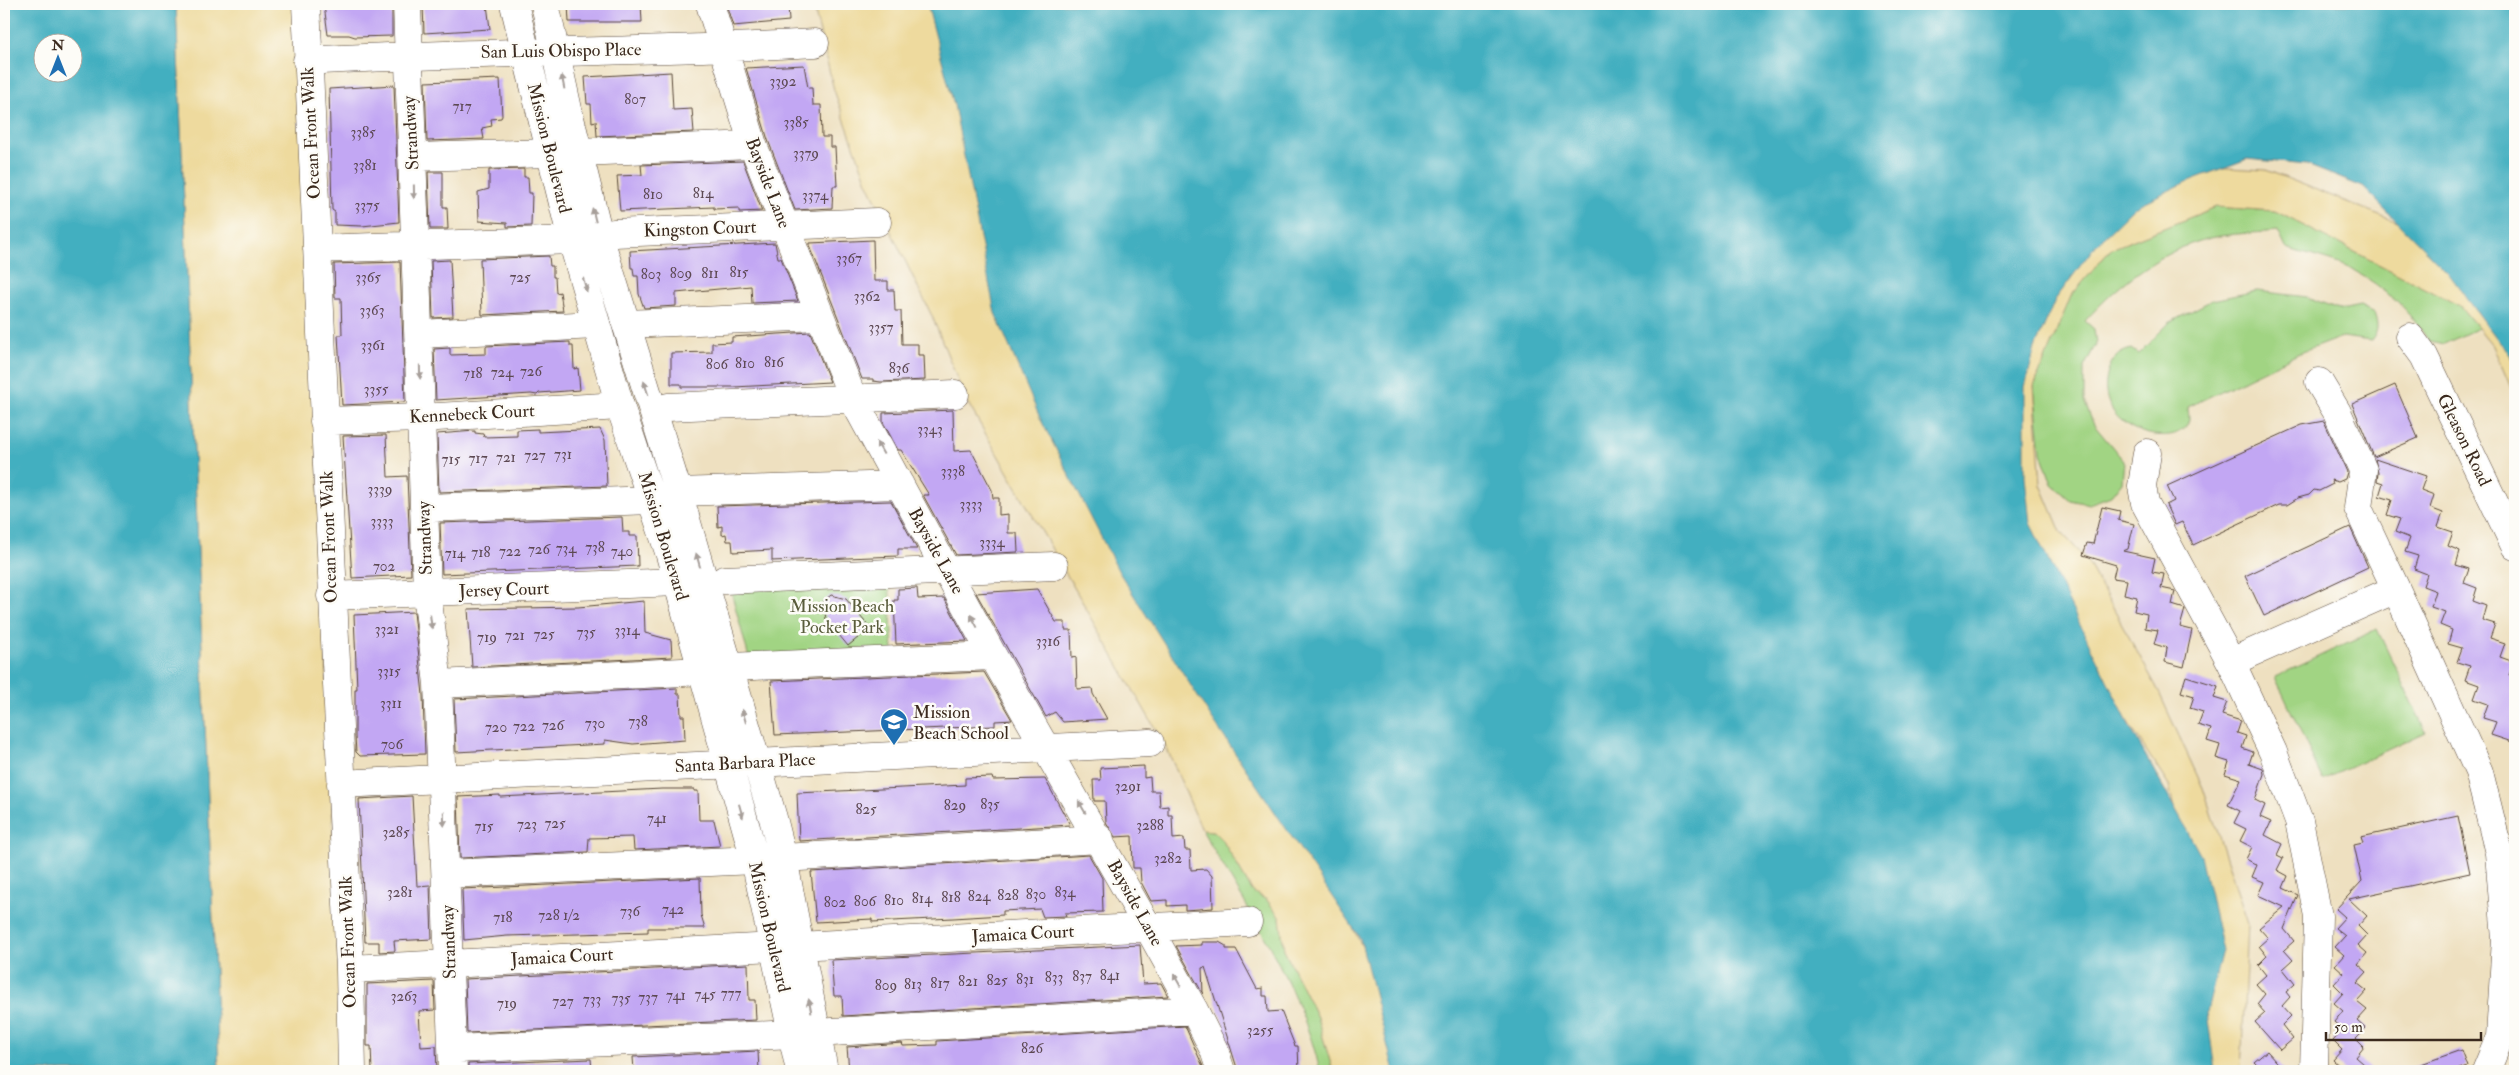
<svg xmlns="http://www.w3.org/2000/svg" width="2519" height="1075" font-family="'IM FELL Double Pica',serif">
  <rect width="100%" height="100%" fill="#fdfcf7"/>
  <filter id="ink" filterUnits="userSpaceOnUse"><feTurbulence type="fractalNoise" baseFrequency=".02" numOctaves="2"/><feDisplacementMap in="SourceGraphic" scale="10" xChannelSelector="R" yChannelSelector="G"/><feConvolveMatrix kernelMatrix="1 2 1 2 8 2 1 2 1" color-interpolation-filters="sRGB"/></filter>
  <filter id="wash" filterUnits="userSpaceOnUse"><feTurbulence type="fractalNoise" baseFrequency=".0096" numOctaves="4" result="noise"/><feDisplacementMap in="SourceGraphic" scale="20" xChannelSelector="R" yChannelSelector="G"/><feGaussianBlur stdDeviation="1.12" result="paint"/><feColorMatrix in="noise" values="0 0 0 0 0 0 0 0 0 0 0 0 0 0 0 0 0 1.4 0 .05"/><feComposite in="paint" operator="in"/></filter>
  <g filter="url(#wash)">
    <rect width="100%" height="100%" fill="#eee0c0"/>
    <path fill="#a1d483" stroke="#6e7f50" d="M2216,207L2275,211L2460,306L2478,328L2444,344L2429,341C2409,311 2385,287 2353,270C2333,260 2307,255 2286,248L2278,231C2259,233 2239,233 2220,236C2166,246 2121,281 2085,321L2094,329L2096,344L2084,367V401L2094,425L2124,461L2122,482L2111,496L2089,504L2070,500L2052,484L2041,453L2034,386L2071,296L2111,249Z
      M2257,291L2307,297L2341,310L2360,306L2374,313C2378,324 2379,331 2371,341L2342,337L2300,353L2188,407C2188,410 2189,415 2189,419C2183,453 2090,433 2108,372C2112,359 2117,353 2131,349L2138,354L2169,323L2212,300Z
      M889,577L893,652L749,658L729,584Z
      M2377,629L2426,732L2323,780L2275,677Z
      M1202,830L1213,831L1223,841L1253,892L1267,900L1280,917L1284,950L1317,1017L1333,1071H1320C1301,987 1245,905 1202,830Z"/>
    <path fill="#eeda9e" stroke="#94825e" d="M176,4H299L343,1071H219Z
      M813,4H947L1286,795L1375,972L1432,1071H1333L1317,1017L1284,950L1280,917L1267,900L1253,892L1223,841L1213,831L1202,830L1167,749L965,398L932,316L867,182L834,90Z
      M2166,165L2266,170L2511,267L2515,271V397L2493,346L2460,306L2275,211L2216,207L2111,249L2071,296L2034,386L2041,485L2061,532L2086,559L2156,686L2203,788L2248,924L2241,1071H2177L2196,905L2169,786L2097,674L2012,490L2037,259Z"/>
    <path fill="#43afc0" stroke="#3f6c6f" fill-rule="evenodd" d="M4,4H176L219,1071H4ZM42,42H72V72H42Z
      M927,4H2515V363L2449,274L2363,187L2307,165L2247,159L2191,180L2136,206L2095,246L2055,300L2035,348L2025,387V477L2030,523L2131,729L2201,856L2222,950L2207,1012L2215,1071H1394L1360,938L1212,719L1119,572L1040,418L995,313L954,105Z"/>
    <g id="blocks">
      <path fill="#c2a7f3" d="M392,4V36L355,37L349,35H328L324,5Z
        M423,4H487L490,29L424,33Z
        M568,4H641L642,22H569Z
        M726,4H788L789,21L733,26Z
        M804,65L808,88H812L813,105H821L822,137H830V147H835L837,186H833L832,208L795,210L768,140L746,68Z
        M671,72L673,110L692,109L694,132L597,136L596,121L592,122L591,104H587L585,77Z
        M500,79L502,116L501,118L491,119L492,126L482,128L484,139L427,141L425,82Z
        M394,85L399,222L362,226L335,225V212L332,210L329,89Z
        M743,161L762,211L739,212V208L714,209V207L620,211L617,176L642,175L641,165Z
        M524,169V177H528L529,193H532L531,226L507,227V223L479,221L478,192L489,189V170Z
        M428,172H443V207H447L448,229H430Z
        M873,240L874,281H888V290H894L895,311H901L902,344H918V355H924L925,380L881,382L873,381V379H862L810,246V243Z
        M775,243L778,258H781L798,301L752,303L751,286L676,293V306L644,308L639,294L638,276H634L633,268H631L630,251Z
        M549,256L550,266H553V277H555L556,293L560,292L563,311L482,315L480,259Z
        M450,260L453,317L433,318L431,261Z
        M400,262L405,402L342,405L338,335H342L341,298H335L334,264Z
        M810,332L830,382L734,387H681V384H671V353L712,352V343L732,342V337Z
        M570,342V346H573L574,369L578,368L580,390L539,393L537,395L531,394L436,400L434,349L450,348V355L486,354V346Z
        M2395,385L2418,438L2374,457L2352,404Z
        M953,410L954,451L971,450L992,490L993,498H999V515L1008,514V533H1017L1018,552L956,555L923,495H929L901,450H898L883,422V413Z
        M2324,421L2347,472L2345,479L2338,482L2331,480L2333,484L2319,491L2314,490L2309,495L2298,498L2287,505H2279L2193,545L2182,522L2175,525L2166,505L2174,501L2167,486L2302,425Z
        M538,429V432L600,429L605,440L607,486L439,492L437,434L475,431V433L483,434L484,437L517,436V430Z
        M386,435L388,477L407,476L411,575L352,578L343,436Z
        M2375,459L2426,476L2421,490L2434,495L2430,508L2443,513L2438,527L2453,532L2448,546L2460,551L2456,565L2469,569L2464,583L2477,588L2473,601L2486,606L2482,620L2495,624L2490,638L2505,643L2500,657L2514,662L2509,675L2515,677V743L2491,735L2496,722L2483,718L2488,704L2474,699L2479,685L2465,680L2470,666L2457,662L2462,648L2448,644L2452,630L2440,625L2445,612L2431,607L2436,591L2423,586L2427,574L2414,569L2418,556L2405,552L2410,538L2395,532L2400,519L2387,515L2392,500L2379,496L2383,483L2377,481L2378,472Z
        M891,501L917,549H898V556L772,561V550L733,552L732,541H727L726,534L722,535V526L718,527L717,506Z
        M2102,507L2120,511L2118,520L2134,524L2128,549L2123,551L2155,558L2152,572L2164,574L2161,588L2175,591L2172,605L2185,609L2180,627L2192,630L2184,667L2165,662L2167,648L2154,644L2158,630L2145,628L2147,614L2134,611L2137,597L2124,594L2127,580L2113,578L2116,565L2083,555L2087,543L2093,544Z
        M622,517L623,532H629V536H637L638,566L442,574L440,523Z
        M2350,527L2368,567L2264,616L2245,576Z
        M917,588L918,599L944,598L967,641L896,644L894,600H898V589Z
        M1037,589L1056,622H1065V630H1071L1072,658L1076,657L1077,689L1092,688L1093,694L1107,719L1063,722L1055,712L1046,717L976,593Z
        M831,595L846,599L870,628L848,646L826,619L823,602Z
        M644,601L645,633L671,640L672,657L472,667L468,609L578,607Z
        M414,612L423,695L425,754L360,756L356,752L355,737V689H357L354,615Z
        M984,672L1012,720L995,721V726L775,735L771,681Z
        M2186,676L2218,686L2214,698L2227,702L2222,715L2241,721L2237,733L2246,736L2242,748L2253,752L2249,764L2263,769L2264,774L2255,800L2265,805L2260,817L2271,822L2265,835L2282,844L2277,855L2283,858L2277,870L2288,876L2283,888L2298,895L2284,929L2294,941L2284,950L2293,960L2283,969L2295,984L2286,992L2290,997L2282,1006L2291,1016L2282,1025L2293,1039L2280,1050L2255,1022L2265,1013L2257,1004L2265,994L2256,984L2266,975L2258,965L2267,956L2259,946L2268,938L2259,928L2284,907L2258,895L2264,882L2252,877L2257,865L2246,859L2252,847L2240,841L2246,829L2234,823L2240,811L2228,805L2241,779L2225,774L2229,762L2216,758L2220,745L2207,741L2211,729L2198,725L2203,712L2190,708L2194,696L2181,692Z
        M677,688V694H680L681,716H684L685,740L633,744L605,740V744L456,752L454,699Z
        M1144,766V778L1150,777L1151,791H1159L1160,807L1168,806V815H1172L1173,839L1184,838L1185,850H1190L1191,870L1206,869L1212,876L1213,908L1185,910V905L1167,906V900L1151,901L1141,882L1140,868H1133L1132,836L1115,837L1106,822L1105,801H1094L1093,780H1101L1100,768Z
        M992,777L993,780L1045,779L1070,825L799,841L797,793L965,785V778Z
        M662,789H694V791H698L699,820H714L720,846L634,850L633,837L589,838L588,852L460,858L458,797L500,795V797Z
        M412,796L417,886L430,885L432,939L394,941L395,951L379,952V942H365L359,799Z
        M2458,816L2470,873L2349,899L2367,916L2358,926L2367,935L2358,945L2367,953L2358,964L2367,972L2357,983L2367,991L2357,1002L2367,1010L2357,1021L2366,1029L2356,1039L2364,1047L2356,1057L2372,1071H2345L2333,1060L2342,1050L2333,1041L2343,1030L2334,1022L2343,1011L2334,1003L2343,993L2334,984L2344,973L2335,965L2344,955L2335,947L2345,936L2335,928L2345,917L2336,909L2362,881L2354,845L2363,843L2361,837Z
        M1089,855L1102,878L1103,912L1065,913L1066,916L1043,917L1040,909L1003,911V915L953,918L872,922V919L816,922L811,872Z
        M700,878L701,915L705,928H648V932L507,936L464,940L462,889Z
        M1202,942H1219L1226,946V949H1236L1257,989L1263,988V996H1267L1268,1012L1281,1011L1295,1046H1298L1299,1071H1238L1205,967L1202,968L1203,994L1176,946L1202,945Z
        M1140,945L1143,984L1161,983L1168,996L843,1016L842,996H834L831,960Z
        M748,964L749,1000H755L756,1020L467,1033L465,979Z
        M434,981L435,1010L419,1011L421,1047L436,1046L437,1071H372L371,1046H367V984Z
        M1185,1026L1205,1071H849L847,1047L902,1043L903,1046L937,1045V1041Z
        M2461,1050L2467,1066L2454,1071H2408L2407,1069Z
        M758,1051L759,1071H634L633,1057Z
        M2267,1051L2285,1071H2263L2254,1062Z
        M591,1059L592,1071H468V1064Z"/>
    </g>
  </g>
  <g filter="url(#ink)">
    <use href="#blocks" fill-opacity="0" stroke="#564536" stroke-width="1"/>
    <g fill="none" stroke-linecap="round" stroke-linejoin="round">
      <g stroke="#564536" stroke-width="29">
        <path id="minor" d="M306,4L350,969L352,1071
          M407,4L427,593L438,684L453,1071
          M710,4L753,145L853,399L993,656L1148,927L1194,1010L1214,1050L1221,1071
          M307,61C476,51 646,53 815,43
          M578,152L753,145
          M414,157L549,153
          M614,233L877,222
          M317,249L572,240
          M626,324L820,316
          M419,334L596,325
          M2410,337L2424,356L2515,546
          M2319,382L2337,412L2363,470L2358,508L2396,589
          M668,407L955,394
          M324,421L421,418L620,406
          M2147,453L2142,486L2145,503L2231,662L2273,752L2299,821L2318,916L2314,1071
          M678,492L900,485
          M425,508L653,500
          M724,580L1054,566
          M331,596L678,582
          M2231,662L2396,589L2479,772L2499,853L2506,939L2500,1037L2486,1071
          M730,667L993,656
          M438,684L703,671
          M341,784L1150,743
          M783,858L1100,839
          M446,874L755,860
          M798,946L1248,922
          M350,969L775,947
          M816,1033L1194,1010
          M453,1049L794,1034"/>
      </g>
      <g stroke="#564536" stroke-width="29">
        <path id="major" d="M514,4L572,240L620,406L670,555L755,860L800,1071
          M545,4L569,114L600,239L678,492L773,818L783,858L824,1071"/>
      </g>
      <use href="#minor" stroke="#fff" stroke-width="28"/>
      <use href="#major" stroke="#fff" stroke-width="28"/>
    </g>
    <defs><path id="oneway-solid" d="M-6-.8H1V-3.2L6.5 0L1 3.2V.8H-6Z" transform="scale(1.25)"/></defs>
    <g fill="#a79f9a">
      <use href="#oneway-solid" transform="translate(563 82) rotate(-101)"/>
      <use href="#oneway-solid" transform="translate(414 192) rotate(89)"/>
      <use href="#oneway-solid" transform="translate(594 215) rotate(-104)"/>
      <use href="#oneway-solid" transform="translate(585 285) rotate(74)"/>
      <use href="#oneway-solid" transform="translate(420 372) rotate(89)"/>
      <use href="#oneway-solid" transform="translate(646 388) rotate(-108)"/>
      <use href="#oneway-solid" transform="translate(880 448) rotate(-119)"/>
      <use href="#oneway-solid" transform="translate(698 560) rotate(-106)"/>
      <use href="#oneway-solid" transform="translate(974 621) rotate(-118)"/>
      <use href="#oneway-solid" transform="translate(431 622) rotate(83)"/>
      <use href="#oneway-solid" transform="translate(744 716) rotate(-106)"/>
      <use href="#oneway-solid" transform="translate(1082 807) rotate(-120)"/>
      <use href="#oneway-solid" transform="translate(741 811) rotate(74)"/>
      <use href="#oneway-solid" transform="translate(444 819) rotate(88)"/>
      <use href="#oneway-solid" transform="translate(1177 980) rotate(-119)"/>
      <use href="#oneway-solid" transform="translate(810 1006) rotate(-101)"/>
    </g>
  </g>
  <defs>
    <g id="school-pin" transform="scale(1.4375)"><path d="M0 17L-7.5 6A9.5 9.5 0 1 1 7.5 6Z" fill="#1f6fb2" stroke="#fdfcf7"/><path d="M0-5L7-2L0 1L-7-2ZM-4 1L0 2.5L4 1V4Q0 6-4 4Z" fill="#fff"/></g>
  </defs>
  <g fill-rule="evenodd">
    <use href="#school-pin" x="894" y="722"/>
  </g>
  <g text-anchor="middle" dominant-baseline="central" stroke-width="5" stroke-linejoin="round" paint-order="stroke">
    <g font-size="15" fill="#5d4953">
      <text x="783" y="81">3392</text>
      <text x="635" y="99">807</text>
      <text x="462" y="106">717</text>
      <text x="796" y="122">3385</text>
      <text x="363" y="132">3385</text>
      <text x="806" y="153">3379</text>
      <text x="365" y="165">3381</text>
      <text x="703" y="193">814</text>
      <text x="653" y="194">810</text>
      <text x="815" y="195">3374</text>
      <text x="367" y="205">3375</text>
      <text x="849" y="258">3367</text>
      <text x="739" y="272">815</text>
      <text x="681" y="273">809</text>
      <text x="710" y="273">811</text>
      <text x="651" y="274">803</text>
      <text x="368" y="277">3365</text>
      <text x="520" y="277">725</text>
      <text x="867" y="296">3362</text>
      <text x="372" y="310">3363</text>
      <text x="881" y="327">3357</text>
      <text x="373" y="345">3361</text>
      <text x="774" y="362">816</text>
      <text x="745" y="363">810</text>
      <text x="717" y="364">806</text>
      <text x="899" y="368">836</text>
      <text x="531" y="371">726</text>
      <text x="502" y="372">724</text>
      <text x="473" y="373">718</text>
      <text x="376" y="389">3355</text>
      <text x="930" y="429">3343</text>
      <text x="563" y="454">731</text>
      <text x="535" y="455">727</text>
      <text x="506" y="457">721</text>
      <text x="478" y="458">717</text>
      <text x="451" y="459">715</text>
      <text x="953" y="471">3338</text>
      <text x="380" y="489">3339</text>
      <text x="971" y="504">3333</text>
      <text x="382" y="521">3333</text>
      <text x="992" y="542">3334</text>
      <text x="595" y="547">738</text>
      <text x="566" y="548">734</text>
      <text x="539" y="549">726</text>
      <text x="510" y="551">722</text>
      <text x="622" y="551">740</text>
      <text x="481" y="552">718</text>
      <text x="455" y="553">714</text>
      <text x="384" y="566">702</text>
      <text x="387" y="629">3321</text>
      <text x="627" y="630">3314</text>
      <text x="586" y="632">735</text>
      <text x="544" y="634">725</text>
      <text x="515" y="635">721</text>
      <text x="487" y="637">719</text>
      <text x="1048" y="641">3316</text>
      <text x="389" y="671">3315</text>
      <text x="391" y="703">3311</text>
      <text x="638" y="721">738</text>
      <text x="595" y="723">730</text>
      <text x="553" y="725">726</text>
      <text x="524" y="726">722</text>
      <text x="496" y="727">720</text>
      <text x="392" y="744">706</text>
      <text x="1128" y="786">3291</text>
      <text x="990" y="804">835</text>
      <text x="955" y="805">829</text>
      <text x="866" y="809">825</text>
      <text x="657" y="818">741</text>
      <text x="555" y="823">725</text>
      <text x="527" y="824">723</text>
      <text x="1150" y="825">3288</text>
      <text x="484" y="826">715</text>
      <text x="396" y="832">3285</text>
      <text x="1168" y="858">3282</text>
      <text x="400" y="892">3281</text>
      <text x="1065" y="892">834</text>
      <text x="1036" y="894">830</text>
      <text x="1008" y="895">828</text>
      <text x="979" y="896">824</text>
      <text x="951" y="897">818</text>
      <text x="922" y="898">814</text>
      <text x="894" y="900">810</text>
      <text x="865" y="901">806</text>
      <text x="835" y="902">802</text>
      <text x="673" y="909">742</text>
      <text x="630" y="911">736</text>
      <text x="559" y="915">728 1/2</text>
      <text x="503" y="917">718</text>
      <text x="1110" y="975">841</text>
      <text x="1082" y="976">837</text>
      <text x="1054" y="977">833</text>
      <text x="1025" y="979">831</text>
      <text x="997" y="980">825</text>
      <text x="968" y="981">821</text>
      <text x="940" y="983">817</text>
      <text x="913" y="984">813</text>
      <text x="886" y="985">809</text>
      <text x="731" y="993">777</text>
      <text x="705" y="994">745</text>
      <text x="676" y="995">741</text>
      <text x="404" y="996">3263</text>
      <text x="648" y="997">737</text>
      <text x="621" y="998">735</text>
      <text x="592" y="999">733</text>
      <text x="563" y="1001">727</text>
      <text x="507" y="1003">719</text>
      <text x="1260" y="1030">3255</text>
      <text x="1032" y="1048">826</text>
    </g>
    <g font-size="18" fill="#3b2a1e" stroke="#fdfcf7">
      <text transform="translate(561 51) rotate(-1)">San Luis Obispo Place</text>
      <text transform="translate(311 133) rotate(-93)">Ocean Front Walk</text>
      <text transform="translate(411 133) rotate(-93)">Strandway</text>
      <text transform="translate(549 148) rotate(76)">Mission Boulevard</text>
      <text transform="translate(768 183) rotate(69)">Bayside Lane</text>
      <text transform="translate(700 229) rotate(-2)">Kingston Court</text>
      <text transform="translate(472 414) rotate(-3)">Kennebeck Court</text>
      <text transform="translate(2464 440) rotate(64)">Gleason Road</text>
      <text transform="translate(663 536) rotate(73)">Mission Boulevard</text>
      <text transform="translate(329 537) rotate(-92)">Ocean Front Walk</text>
      <text transform="translate(425 538) rotate(-92)">Strandway</text>
      <text transform="translate(936 551) rotate(61)">Bayside Lane</text>
      <text transform="translate(504 590) rotate(-2)">Jersey Court</text>
      <text transform="translate(745 763) rotate(-3)">Santa Barbara Place</text>
      <text transform="translate(1135 903) rotate(61)">Bayside Lane</text>
      <text transform="translate(769 927) rotate(77)">Mission Boulevard</text>
      <text transform="translate(1023 934) rotate(-3)">Jamaica Court</text>
      <text transform="translate(348 942) rotate(-92)">Ocean Front Walk</text>
      <text transform="translate(449 942) rotate(-92)">Strandway</text>
      <text transform="translate(562 957) rotate(-3)">Jamaica Court</text>
    </g>
    <g font-size="18" fill="#5a5d3c" stroke="#fdfcf7">
      <text x="842" y="606">Mission Beach<tspan x="842" dy="21">Pocket Park</tspan></text>
    </g>
    <g font-size="18" fill="#3b2a1e" stroke="#fdfcf7" text-anchor="start">
      <text x="913" y="712">Mission<tspan x="913" dy="21">Beach School</tspan></text>
    </g>
  </g>
  <rect width="2519" height="1075" fill="none" stroke="#fdfcf7" stroke-width="20"/>
  <g transform="translate(58 58)"><circle r="24" fill="#fdfcf7" stroke="#afa8a0"/>
  <path d="M0-4L9 19L0 12L-9 19Z" fill="#1f6fb2"/>
  <text y="-8" font-size="14" font-weight="bold" text-anchor="middle" fill="#3b2a1e">N</text>
  </g>
  <path d="M2326 1032v8h155v-8" fill="none" stroke="#3b2a1e" stroke-width="2.5"/>
  <text x="2334" y="1032" font-size="15" fill="#3b2a1e" stroke="#fdfcf7" stroke-width="4" paint-order="stroke">50 m</text>
</svg>
